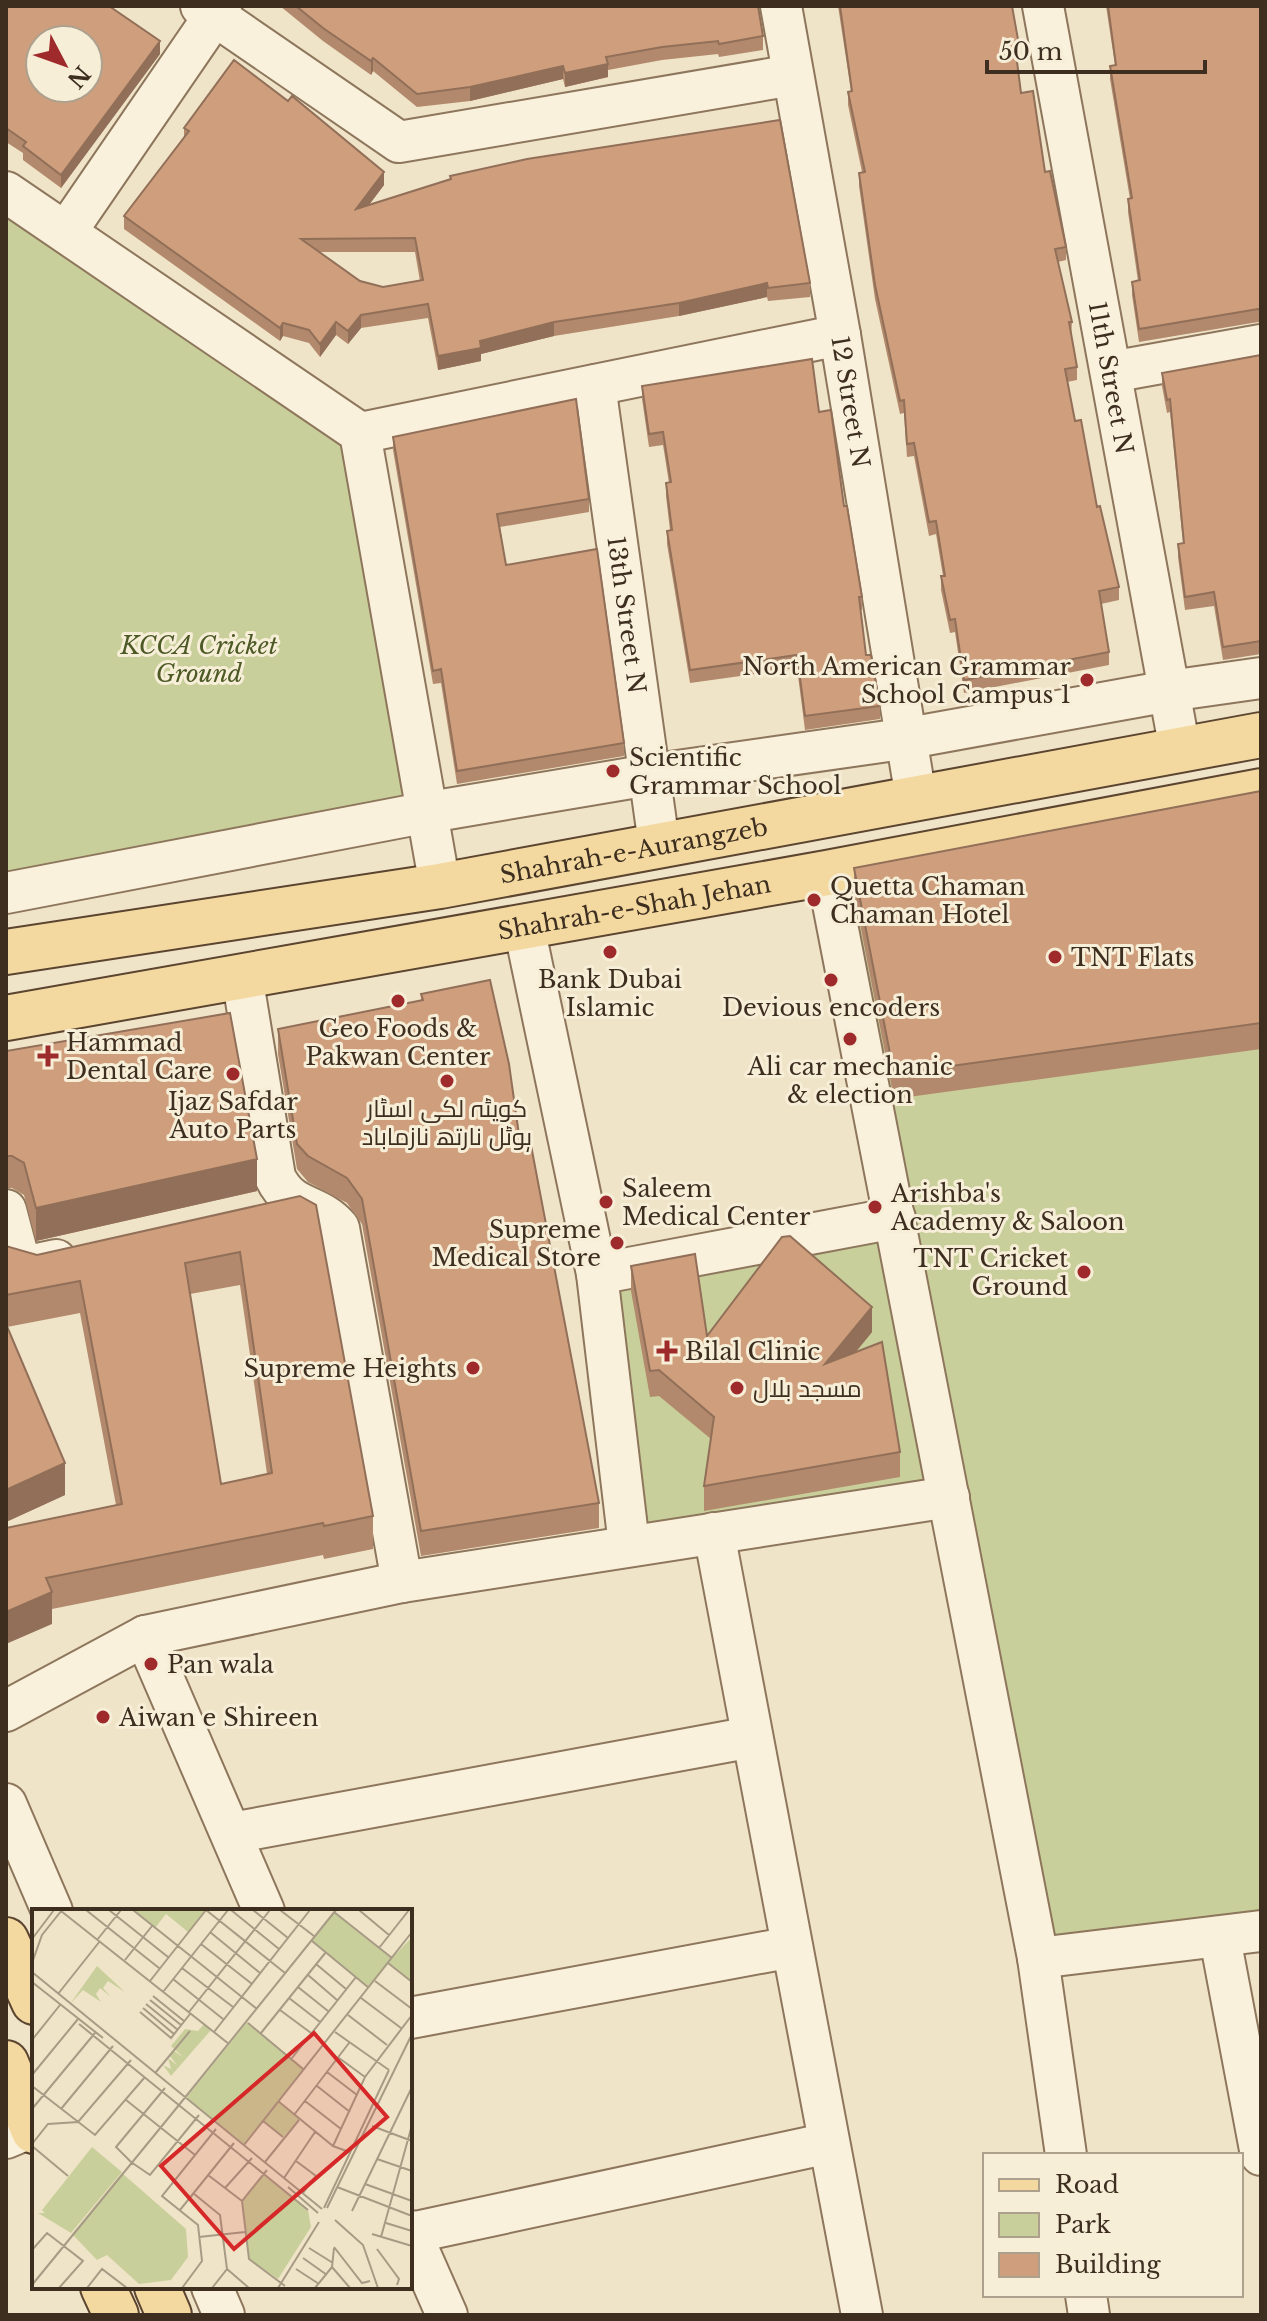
<svg xmlns="http://www.w3.org/2000/svg" width="1267" height="2321" font-family="'Libre Baskerville',Cairo,serif">
  <rect width="100%" height="100%" fill="#f0e4c8"/>
  <path fill="#c9cf9b" d="M6,192L360,433L418,814L6,894Z
    M1261,792V1927L1027,1968L947,1498L629,1549L597,1274L897,1217L831,865Z"/>
  <g fill="none" stroke-linecap="round" stroke-linejoin="round">
    <g stroke="#8d765c" stroke-width="44">
      <g id="minor">
        <path d="M201,6L399,142L793,75"/>
        <path id="s1" d="M781,6L840,335L916,798"/>
        <path id="s2" d="M1043,6L1180,750"/>
        <path d="M6,192L360,433L440,886"/>
        <path d="M66,232L221,6"/>
        <path d="M1111,372L1261,345"/>
        <path id="s3" d="M595,385L659,844"/>
        <path d="M360,433L840,335"/>
        <path d="M827,873L1038,1958L1066,2155"/>
        <path d="M6,893L418,814L649,775L909,738L1169,691L1261,678"/>
        <path d="M524,927L597,1274L629,1545"/>
        <path d="M242,976L275,1177C291,1211 317,1202 339,1228L402,1582"/>
        <path d="M6,1210L20,1263L32,1265L56,1260"/>
        <path d="M597,1274L895,1218"/>
        <path d="M714,1533L862,2315"/>
        <path d="M145,1636L264,1911"/>
        <path d="M6,1711L145,1636L402,1582L949,1497"/>
        <path d="M6,1804L52,1911"/>
        <path d="M232,1833L752,1737"/>
        <path d="M1220,1938L1261,2155"/>
        <path d="M1038,1958L1261,1931"/>
        <path d="M410,2018L792,1947"/>
        <path d="M6,2138L32,2127"/>
        <path d="M410,2231L447,2315"/>
        <path d="M411,2233L829,2143"/>
        <path d="M212,2287L224,2315"/>
        <path d="M1086,2295L1089,2315"/>
      </g>
    </g>
    <g stroke="#5b4430" stroke-width="48">
      <g id="major">
        <path id="s4" d="M6,952L440,886L1261,735"/>
        <path id="s5" d="M6,1018L827,873L1261,791"/>
        <path d="M6,1940L34,2002"/>
        <path d="M6,2063L34,2131"/>
        <path d="M103,2287L116,2315"/>
        <path d="M157,2287L169,2315"/>
      </g>
    </g>
    <use href="#minor" stroke="#faf1dc" stroke-width="40"/>
    <use href="#major" stroke="#f3d9a0" stroke-width="44"/>
  </g>
  <path fill="#b2896c" fill-rule="evenodd" d="M6,6L160,54L61,188L23,160V153L6,142Z
    M280,6H758L763,36V50L719,57L718,54L662,60L608,70V77L565,87L563,79L470,101L417,107L373,71L371,75L323,41Z
    M838,6H1012L1019,59H1017L1021,93L1066,247V260L1058,262L1072,322L1071,335L1077,367V380L1067,382L1075,421L1119,587V600L1101,604L1109,652V665L964,693L955,632L950,633L941,590V576H943L936,534L929,536L914,456L907,457L904,413L900,414L875,299L859,186V173L862,172L848,105V92L851,91Z
    M1106,6H1261V324L1258,322L1139,342L1132,295V282L1138,281L1128,212V199H1130L1110,79V66L1115,65Z
    M184,128L384,185L369,205L810,283V297L768,301L767,297L679,316L554,336L481,354V361L438,370L428,318L361,328L348,344L336,335L320,357L309,343L283,336L280,341L124,229V216L184,138ZM320,252H415L420,281L383,287L360,281Z
    M1261,355V654L1223,660L1214,606L1185,610L1178,557V544L1183,543L1170,412L1167,413L1162,386V373Z
    M642,386L819,412L844,506L862,597V610H860L866,655L880,706V719L805,730L797,668L690,683L667,544V531L670,530L666,496V483H669L663,445L649,447L642,399Z
    M393,437L589,499V512L500,527L506,565L624,743V756L457,784L441,683L433,684L393,450Z
    M1261,791V1049L894,1099L854,893V868Z
    M421,994L520,1142L599,1503V1528L421,1556L362,1224L347,1203L308,1182L297,1169L278,1054V1029L421,1001Z
    M6,1051L257,1191L36,1241L24,1195L12,1188H6Z
    M300,1196L373,1516V1549L324,1559L323,1555L52,1609V1624L6,1528L116,1505L80,1313L7,1327L65,1495L6,1522V1246L37,1255ZM240,1285L267,1474L221,1484L190,1294Z
    M631,1266L707,1336L872,1332L856,1352L900,1452V1477L704,1511V1486L711,1439L659,1396L650,1397L631,1291Z"/>
  <path fill="#916f58" d="M160,41V54L61,188V175Z
    M1019,45V59H1015V46Z
    M373,58V71L371,75V61Z
    M608,64V77L565,87V73Z
    M563,66V79L470,101V87Z
    M384,172V185L356,222V209Z
    M767,283V297L679,316V303Z
    M361,315V328L348,344V331Z
    M336,322V335L320,357V344Z
    M554,322V336L481,354V361L438,370V356L480,341Z
    M283,323V336L280,341V328Z
    M257,1159V1191L36,1241V1208Z
    M872,1307V1332L825,1389V1364Z
    M65,1463V1495L6,1522V1490Z
    M52,1592V1624L6,1644V1612Z"/>
  <path fill="#cf9f7d" stroke="#916f58" stroke-width="2" fill-rule="evenodd" d="M6,6H109L160,41L61,175L23,146L26,142L6,128ZM40,40H88V88H40Z
    M296,6H758L763,36L719,44L718,41L662,47L606,57L608,64L565,73L563,66L470,87L417,94L373,58L371,61L323,28Z
    M840,6H1012L1019,45L1015,46L1021,93L1033,91L1045,172L1050,171L1066,247L1055,249L1072,322H1069L1077,367L1065,369L1075,421L1081,420L1097,507L1100,506L1119,587L1099,591L1109,652L964,680L955,619L950,620L941,576H945L936,521L929,522L914,443L907,444L904,400L900,401L875,285L859,173L865,172L848,92L852,91Z
    M1108,6H1261V310L1258,309L1139,329L1132,282L1140,280L1128,199L1132,198L1110,66L1116,65Z
    M234,60L288,101L292,96L384,172L356,209L451,179L450,176L527,159L780,120L810,283L768,288L767,283L679,303L554,322L480,341L481,348L438,356L428,304L361,315L348,331L336,322L320,344L309,330L283,323L280,328L124,216L189,131L184,128ZM415,238L423,280L383,287L360,281L301,239Z
    M1261,355V641L1223,647L1214,592L1185,597L1178,544L1184,543L1170,399L1167,400L1162,373Z
    M812,359L819,412L831,410L844,506H847L862,597H859L866,655H871L880,706L805,716L797,655L690,670L667,531L672,530L666,483L671,482L663,432L649,434L642,386Z
    M576,399L589,499L497,514L506,565L597,549L624,743L457,771L441,669L433,671L393,437Z
    M1261,791V1023L894,1074L854,868Z
    M490,980L509,1064L520,1142L530,1140L599,1503L421,1531L362,1199L347,1178L308,1156L297,1144L278,1029L423,1000L421,994Z
    M230,1013L257,1159L36,1208L24,1163L12,1156H6V1051Z
    M300,1196L316,1205L373,1516L324,1526L323,1523L46,1578L52,1592L6,1612V1528L122,1504L80,1281L6,1295V1246L37,1255ZM240,1252L272,1473L221,1484L185,1263Z
    M790,1236L872,1307L825,1364L882,1342L900,1452L704,1486L714,1417L659,1370L650,1371L631,1266L695,1254L707,1336L782,1237Z
    M6,1324L65,1463L6,1490Z"/>
  <g fill="#9e2a2b" stroke="#f7eed8" stroke-width="3">
    <circle cx="1087" cy="680" r="8"/>
    <circle cx="613" cy="771" r="8"/>
    <circle cx="814" cy="900" r="8"/>
    <circle cx="610" cy="952" r="8"/>
    <circle cx="1055" cy="957" r="8"/>
    <circle cx="831" cy="980" r="8"/>
    <circle cx="398" cy="1001" r="8"/>
    <circle cx="850" cy="1039" r="8"/>
    <path d="M44 1044h8v8h8v8h-8v8h-8v-8h-8v-8h8z"/>
    <circle cx="233" cy="1074" r="8"/>
    <circle cx="447" cy="1081" r="8"/>
    <circle cx="606" cy="1202" r="8"/>
    <circle cx="875" cy="1207" r="8"/>
    <circle cx="617" cy="1243" r="8"/>
    <circle cx="1084" cy="1272" r="8"/>
    <path d="M663 1339h8v8h8v8h-8v8h-8v-8h-8v-8h8z"/>
    <circle cx="473" cy="1368" r="8"/>
    <circle cx="737" cy="1388" r="8"/>
    <circle cx="151" cy="1664" r="8"/>
    <circle cx="103" cy="1717" r="8"/>
  </g>
  <g text-anchor="middle" dominant-baseline="central" stroke-width="6" stroke-linejoin="round" paint-order="stroke">
    <g font-size="24" fill="#3d2e20" stroke="#f7eed8">
      <text stroke="none"><textPath href="#s2" startOffset="378">11th Street N</textPath></text>
      <text stroke="none"><textPath href="#s1" startOffset="402">12 Street N</textPath></text>
      <text stroke="none"><textPath href="#s3" startOffset="232">13th Street N</textPath></text>
      <text stroke="none"><textPath href="#s4" startOffset="636">Shahrah-e-Aurangzeb</textPath></text>
      <text stroke="none"><textPath href="#s5" startOffset="638">Shahrah-e-Shah Jehan</textPath></text>
    </g>
    <g font-size="24" font-style="italic" fill="#4d5a26" stroke="#f7eed8">
      <text x="199" y="645">KCCA Cricket<tspan x="199" dy="28">Ground</tspan></text>
    </g>
    <g font-size="24" fill="#3d2e20" stroke="#f7eed8" text-anchor="start">
      <text x="1071" y="666" text-anchor="end">North American Grammar<tspan x="1071" dy="28">School Campus 1</tspan></text>
      <text x="629" y="757">Scientific<tspan x="629" dy="28">Grammar School</tspan></text>
      <text x="830" y="886">Quetta Chaman<tspan x="830" dy="28">Chaman Hotel</tspan></text>
      <text x="1071" y="957">TNT Flats</text>
      <text x="610" y="979" text-anchor="middle">Bank Dubai<tspan x="610" dy="28">Islamic</tspan></text>
      <text x="831" y="1007" text-anchor="middle">Devious encoders</text>
      <text x="398" y="1028" text-anchor="middle">Geo Foods &amp;<tspan x="398" dy="28">Pakwan Center</tspan></text>
      <text x="66" y="1042">Hammad<tspan x="66" dy="28">Dental Care</tspan></text>
      <text x="850" y="1066" text-anchor="middle">Ali car mechanic<tspan x="850" dy="28">&amp; election</tspan></text>
      <text x="233" y="1101" text-anchor="middle">Ijaz Safdar<tspan x="233" dy="28">Auto Parts</tspan></text>
      <text x="447" y="1108" text-anchor="middle">کویٹہ لکی اسٹار<tspan x="447" dy="28">ہوٹل نارتھ نازماباد</tspan></text>
      <text x="622" y="1188">Saleem<tspan x="622" dy="28">Medical Center</tspan></text>
      <text x="891" y="1193">Arishba's<tspan x="891" dy="28">Academy &amp; Saloon</tspan></text>
      <text x="601" y="1229" text-anchor="end">Supreme<tspan x="601" dy="28">Medical Store</tspan></text>
      <text x="1068" y="1258" text-anchor="end">TNT Cricket<tspan x="1068" dy="28">Ground</tspan></text>
      <text x="685" y="1351">Bilal Clinic</text>
      <text x="457" y="1368" text-anchor="end">Supreme Heights</text>
      <text x="753" y="1388">مسجد بلال</text>
      <text x="167" y="1664">Pan wala</text>
      <text x="119" y="1717">Aiwan e Shireen</text>
    </g>
  </g>
  <g transform="translate(32 1909)">
    <rect width="380" height="380" fill="#f0e4c8"/>
    <path d="M101,1H174L156,23L134,5L123,19ZM302,3L360,49L380,28V73L357,54L337,79L280,32ZM65,57L93,83L76,72L71,79L79,88L68,79L64,85L69,93L51,81L38,95ZM215,113L273,160L246,192L268,210L251,228L231,212L211,236L154,189ZM172,115L179,121L139,167L131,156L139,160L136,149L145,156L138,147L142,142L151,148L139,137L153,120L166,122ZM60,238L90,263L39,324L6,304H13L10,301ZM90,264L154,320L156,348L139,371L107,375L75,346L65,351L40,325ZM231,266L276,301L279,318L246,370L217,350L210,292Z" fill="#c9cf9b"/>
    <path fill="none" stroke="#a89b85" stroke-width="2" d="M54,1L127,59M77,1L136,48M101,1L225,100M174,1L253,64M199,1L247,40M221,1L256,29M248,1L282,27M327,1L357,26M29,2L197,135M302,3L360,49M178,23L228,64M0,30L22,1M65,31L89,1M280,32L337,79M169,35L220,75M347,39L377,1M93,51L120,17M0,54L10,26L30,1M356,54L380,73M284,55L314,80M150,59L201,98M0,63L290,300M276,66L305,91M141,70L191,110M118,72L174,1M343,72L380,100M0,73L71,129M266,78L296,102M131,83L196,1M26,85L68,32M121,87L152,112M257,89L288,113M329,89L369,119M118,91L149,116M114,95L146,121M111,99L142,125M248,101L279,124M108,103L139,129L158,105M157,103L238,1M316,106L355,136M216,114L271,160M47,115L276,301M182,123L278,1M303,123L357,161M229,124L294,43M0,131L28,96M260,149L324,68M307,149L333,168M124,163L158,122M295,163L325,186M0,166L46,110M0,177L63,226L113,168M285,177L318,203M133,179L84,238L99,253L118,266L167,206M94,191L163,246M246,192L301,237L317,243M273,192L309,220M147,196L304,1M0,200L63,124M29,200L81,137M262,206L317,134M231,212L251,228M340,217L380,232M0,235L16,215L46,213L99,151M212,236L380,23M0,237L36,267M301,237L333,168L380,106M345,250L380,262M264,252L284,267L271,284M233,253L267,211M235,261L210,292L217,350L253,377M176,266L210,292M252,269L283,223M333,275L380,292M256,278L286,304M305,278L380,307M193,279L220,249M161,284L188,306L195,360L180,379M292,299L357,161M295,299L380,125M148,301L202,234M320,302L380,178M303,311L331,336L346,379M354,314L380,322M340,325L380,337M167,328L213,323M349,328L380,216M302,338L330,374L338,372M277,339L301,354M345,340L367,370L365,376M0,341L15,324L51,352L27,379M271,349L295,366M300,358L318,379M195,360L217,379M264,360L287,375M0,376L147,196M55,379L70,360L95,379M150,379L170,352L166,316L130,287L184,220M246,379L287,313M283,379L300,358L302,339"/>
    <path fill="#d62828" fill-opacity="0.15" stroke="#d62828" stroke-width="4" d="M282,124L355,208L202,340L129,257Z"/>
    <rect width="380" height="380" fill="none" stroke="#3d2e20" stroke-width="4"/>
  </g>
  <rect width="1267" height="2321" fill="none" stroke="#3d2e20" stroke-width="16"/>
  <rect x="983" y="2153" width="260" height="144" fill="#f7eed8" stroke="#ada18e" stroke-width="2"/>
  <rect x="999" y="2179" width="40" height="12" fill="#f3d9a0" stroke="#ada18e" stroke-width="2"/>
  <text x="1055" y="2193" font-size="24" fill="#3d2e20">Road</text>
  <rect x="999" y="2213" width="40" height="24" fill="#c9cf9b" stroke="#ada18e" stroke-width="2"/>
  <text x="1055" y="2233" font-size="24" fill="#3d2e20">Park</text>
  <rect x="999" y="2253" width="40" height="24" fill="#cf9f7d" stroke="#ada18e" stroke-width="2"/>
  <text x="1055" y="2273" font-size="24" fill="#3d2e20">Building</text>
  <g transform="translate(64 64) rotate(131)"><circle r="38" fill="#f7eed8" stroke="#ada18e" stroke-width="2"/>
  <path d="M0-6L14 30L0 20L-14 30Z" fill="#9e2a2b"/>
  <text y="-12" font-size="22" font-weight="bold" text-anchor="middle" fill="#3d2e20">N</text>
  </g>
  <path d="M987 60v12h218v-12" fill="none" stroke="#3d2e20" stroke-width="4"/>
  <text x="999" y="60" font-size="24" fill="#3d2e20" stroke="#f7eed8" stroke-width="6" paint-order="stroke">50 m</text>
</svg>
